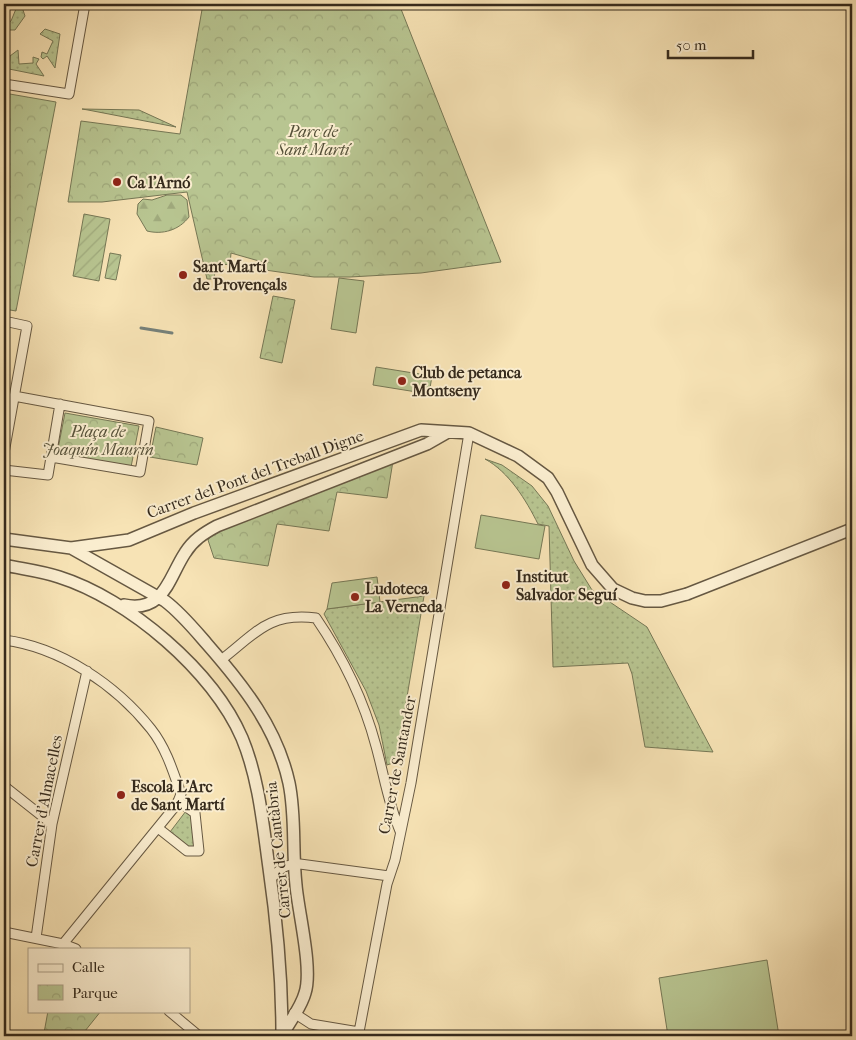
<svg xmlns="http://www.w3.org/2000/svg" width="856" height="1040" font-family="'IM FELL French Canon',serif">
  <defs>
    <pattern id="grass-dots" width="8" height="8" patternUnits="userSpaceOnUse" patternTransform="scale(1.25)"><rect width="8" height="8" fill="#b8c591"/><path d="M2 2h.1M6 6h.1" fill="none" stroke="#9fa97c" stroke-width="1.8" stroke-linecap="round"/></pattern>
    <pattern id="forest-firs" width="22" height="20" patternUnits="userSpaceOnUse" patternTransform="scale(1.25)"><rect width="22" height="20" fill="#b8c591"/><path d="M5 1l3.5 6h-7zM16 11l3.5 6h-7z" fill="#9fa97c"/></pattern>
    <pattern id="park-crowns" width="20" height="18" patternUnits="userSpaceOnUse" patternTransform="scale(1.25)"><rect width="20" height="18" fill="#b8c591"/><path d="M2 6a3 3 0 1 1 6 0M12 15a3 3 0 1 1 6 0" fill="none" stroke="#9fa97c"/></pattern>
    <pattern id="garden-furrows" width="10" height="10" patternUnits="userSpaceOnUse" patternTransform="scale(1.25)"><rect width="10" height="10" fill="#b8c591"/><path d="M-1 1l2-2M0 10L10 0M9 11l2-2" fill="none" stroke="#9fa97c"/></pattern>
  </defs>
  <rect width="100%" height="100%" fill="#f7e3b5"/>
  <filter id="stains"><feTurbulence type="fractalNoise" baseFrequency=".004" numOctaves="4"/><feColorMatrix values="0 0 0 0 .2 0 0 0 0 .09 0 0 0 0 .02 0 0 0 .5 -.17"/></filter>
  <radialGradient id="worn" r=".72"><stop offset=".6" stop-color="#630" stop-opacity="0"/><stop offset="1" stop-color="#630" stop-opacity=".3"/></radialGradient>
  <path fill="url(#grass-dots)" stroke="#767856" d="M18,4H21L25,16L15,30H5V24L11,21Z
    M45,29L60,34L55,68L47,56L43,59L41,57L42,52L47,54L53,41L40,34Z
    M18,50L19,64L33,63V57L39,59L36,64L44,76L9,69L10,56Z
    M82,109L139,110L176,127L88,110Z
    M485,459L502,465L532,486L548,506L574,561L592,590L647,627L713,752L645,747L632,674L628,663L553,667L549,526L538,524C526,500 509,472 485,459Z
    M424,596L396,762L387,765L379,725L366,691L324,614L327,609Z
    M186,811L192,817L195,847L190,849L170,832Z"/>
  <path fill="url(#forest-firs)" stroke="#767856" d="M167,195H181L187,200L189,217C179,230 163,235 147,231L137,214L138,204L143,199L152,200Z"/>
  <path fill="url(#park-crowns)" stroke="#767856" d="M203,4H399L501,262L421,273L350,277H314L265,270L266,263L231,253L230,265L216,263L214,279H207L187,192L102,202H68L81,121L180,134Z
    M4,93L56,102L16,311L4,309Z
    M273,296L295,300L282,363L260,358Z
    M65,413L139,426L131,467L57,454Z
    M156,427L203,438L197,465L150,457Z
    M393,461L387,498L337,492L329,531L277,524L268,566L214,558L208,540L213,533Z
    M48,1011H101L81,1036H52L44,1033Z"/>
  <path fill="url(#garden-furrows)" stroke="#767856" d="M84,214L110,219L99,281L73,276Z
    M110,253L121,255L116,280L105,278Z"/>
  <path fill="#b8c591" stroke="#767856" d="M339,278L364,281L356,333L331,329Z
    M376,367L432,376L429,394L373,385Z
    M481,515L545,526L539,559L475,548Z
    M377,577L380,602L327,609L332,583Z
    M767,960L779,1036H668L659,978Z"/>
  <g fill="none" stroke-linecap="round" stroke-linejoin="round">
    <path stroke="#76817a" stroke-width="3" d="M141,328L172,333"/>
    <g stroke="#665842" stroke-width="11">
      <path id="minor" d="M4,84L69,94L85,4
        M4,321L27,326L4,453
        M14,396L149,421L140,472L51,457
        M4,470L48,475L60,404
        M4,640C60,647 116,685 151,729C166,748 173,771 181,794L177,804L63,944
        M221,660C255,634 268,612 316,618C342,656 364,701 376,746C384,775 388,803 400,831
        M4,786L52,824
        M158,828L187,851H199L195,813L178,801
        M271,879C280,868 286,864 300,864L389,876
        M4,932L63,944L76,949
        M36,938L52,824L87,671
        M169,1011L199,1036
        M294,1013L311,1024L359,1032L387,884L395,860L411,783L469,433"/>
    </g>
    <g stroke="#665842" stroke-width="14">
      <path id="tertiary" d="M4,539L71,548L165,601C181,613 194,629 207,644C243,685 277,728 289,783C296,817 292,850 296,885C298,911 313,969 305,993C301,1008 289,1022 282,1036
        M71,548L129,540L194,513L421,430L469,433L518,456L548,478L557,492L592,565L613,589L632,598L645,601H661L687,594
        M4,565C22,569 41,571 59,577C129,599 213,671 242,738C259,779 263,825 269,868C277,923 282,978 282,1034
        M124,605C164,613 168,579 185,553C193,540 204,533 217,526L427,444L448,432"/>
    </g>
    <use href="#minor" stroke="#faedcf" stroke-width="9"/>
    <use href="#tertiary" stroke="#faedcf" stroke-width="11"/>
    <g stroke="#665842" stroke-width="14" stroke-linecap="butt">
      <path id="tertiary-bridge" d="M687,594L852,529"/>
    </g>
    <use href="#tertiary-bridge" stroke="#faedcf" stroke-width="11"/>
  </g>
  <g fill="#8f2418" stroke="#faedcf" stroke-width="2">
    <circle cx="117" cy="182" r="5"/>
    <circle cx="183" cy="275" r="5"/>
    <circle cx="402" cy="381" r="5"/>
    <circle cx="506" cy="585" r="5"/>
    <circle cx="355" cy="597" r="5"/>
    <circle cx="121" cy="795" r="5"/>
  </g>
  <g text-anchor="middle" dominant-baseline="central" stroke-width="4" stroke-linejoin="round" paint-order="stroke">
    <g font-size="16" font-style="italic" fill="#565139" stroke="#faedcf">
      <text x="313" y="131">Parc de<tspan x="313" dy="18">Sant Martí</tspan></text>
      <text x="98" y="431">Plaça de<tspan x="98" dy="18">Joaquín Maurín</tspan></text>
    </g>
    <g font-size="16" font-weight="bold" fill="#352a1c" stroke="#faedcf" text-anchor="start">
      <text x="127" y="182">Ca l'Arnó</text>
      <text x="193" y="266">Sant Martí<tspan x="193" dy="18">de Provençals</tspan></text>
      <text x="412" y="372">Club de petanca<tspan x="412" dy="18">Montseny</tspan></text>
      <text x="516" y="576">Institut<tspan x="516" dy="18">Salvador Seguí</tspan></text>
      <text x="365" y="588">Ludoteca<tspan x="365" dy="18">La Verneda</tspan></text>
      <text x="131" y="786">Escola L'Arc<tspan x="131" dy="18">de Sant Martí</tspan></text>
    </g>
    <g font-size="16" fill="#352a1c" stroke="#faedcf">
      <text transform="translate(255 474) rotate(-20)">Carrer del Pont del Treball Digne</text>
      <text transform="translate(397 765) rotate(-79)">Carrer de Santander</text>
      <text transform="translate(44 801) rotate(-79)">Carrer d'Almacelles</text>
      <text transform="translate(278 850) rotate(-96)">Carrer de Cantàbria</text>
    </g>
  </g>
  <rect width="856" height="1040" fill="none" stroke="#f7e3b5" stroke-width="20"/>
  <rect x="5" y="5" width="846" height="1030" fill="none" stroke="#352a1c" stroke-width="2.5"/>
  <rect x="10" y="10" width="836" height="1020" fill="none" stroke="#352a1c"/>
  <rect x="28" y="948" width="162" height="65" fill="#faedcf" stroke="#ab9f87"/>
  <rect x="38" y="964" width="25" height="8" fill="#faedcf" stroke="#ab9f87"/>
  <text x="72" y="972" font-size="15" fill="#352a1c">Calle</text>
  <rect x="38" y="985" width="25" height="15" fill="url(#park-crowns)" stroke="#ab9f87"/>
  <text x="72" y="998" font-size="15" fill="#352a1c">Parque</text>
  <path d="M668 50v8h85v-8" fill="none" stroke="#352a1c" stroke-width="2.5"/>
  <text x="676" y="50" font-size="15" fill="#352a1c" stroke="#faedcf" stroke-width="4" paint-order="stroke">50 m</text>
  <rect width="100%" height="100%" filter="url(#stains)"/>
  <rect width="100%" height="100%" fill="url(#worn)"/>
</svg>
